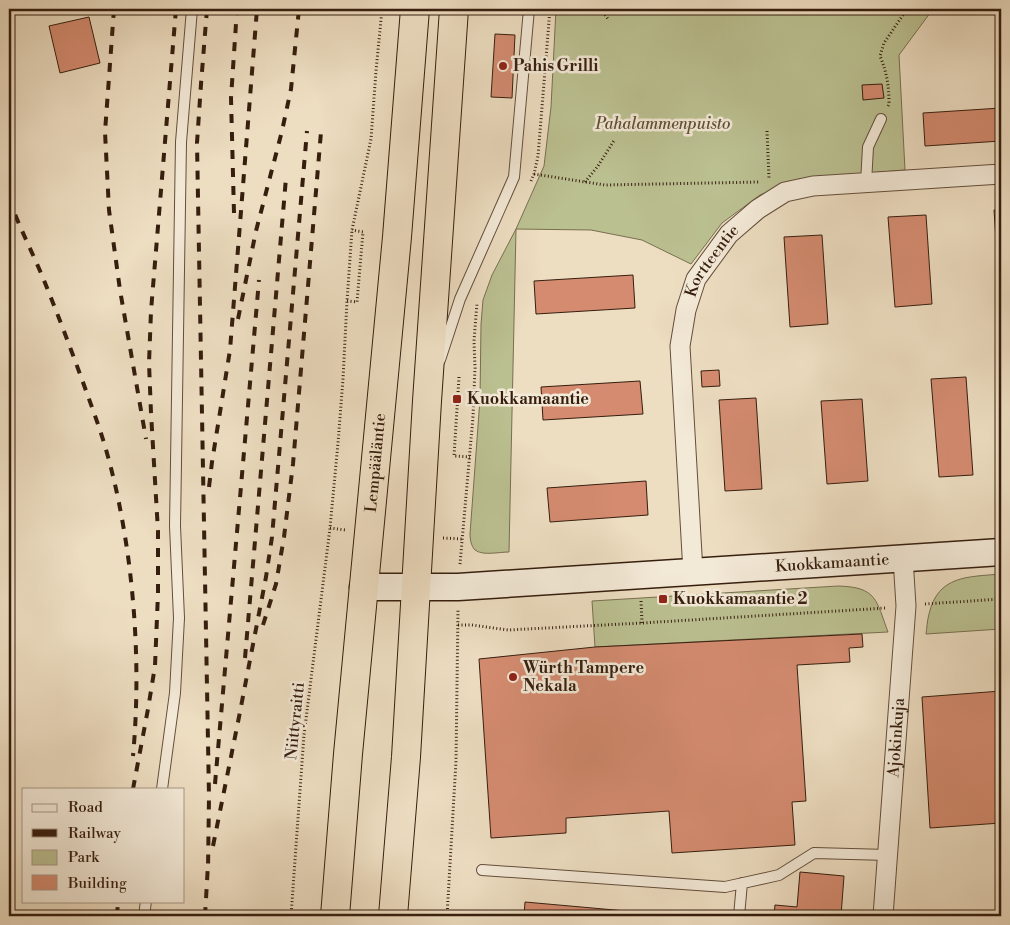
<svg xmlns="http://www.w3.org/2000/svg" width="1010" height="925" font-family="'Libre Bodoni',serif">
  <rect width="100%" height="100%" fill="#edddc1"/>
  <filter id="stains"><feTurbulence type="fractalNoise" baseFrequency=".004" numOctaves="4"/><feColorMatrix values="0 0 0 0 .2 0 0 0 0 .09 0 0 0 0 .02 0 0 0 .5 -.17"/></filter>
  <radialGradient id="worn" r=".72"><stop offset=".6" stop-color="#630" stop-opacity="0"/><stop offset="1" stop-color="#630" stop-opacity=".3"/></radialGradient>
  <path fill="#bbc091" stroke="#786f50" d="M556,9H933L899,55L905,170L799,179L760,195L722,223L691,264L642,240L591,230L516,229L509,552C499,552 483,556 475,550C471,546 470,539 470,534L480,399L481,324L483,300L492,275L516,229L544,166L551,107Z
    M1001,574V629L926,634C927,628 927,621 929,614C938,575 968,577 1001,574Z
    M838,586C877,587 876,600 888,632L595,647L592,601Z"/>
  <path fill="#d48b70" stroke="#361e0e" d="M89,17L100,63L60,73L49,26Z
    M495,34L515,35L512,98L491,97Z
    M882,84L884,98L863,100L862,85Z
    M1001,108V141L925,146L923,113Z
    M994,210H1001V299H1000Z
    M926,215L932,304L895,307L888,217Z
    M822,235L828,324L790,327L784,237Z
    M633,275L635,308L536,314L534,281Z
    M719,370L720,386L702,387L701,371Z
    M966,377L973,475L939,477L931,379Z
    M640,381L643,414L543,420L541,387Z
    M756,398L762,489L725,491L719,400Z
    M862,399L868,481L827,484L821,401Z
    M646,481L648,515L550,522L547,488Z
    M862,634L863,647L849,648L850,662L797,665L806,801L792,802L795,845L672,853L669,811L566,818V833L491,838L479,659L595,647Z
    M1001,691V823L930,828L922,697Z
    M800,872L844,876L841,916H774L775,905L797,907Z
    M525,902L682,916H524Z"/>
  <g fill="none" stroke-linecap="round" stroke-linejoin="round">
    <g stroke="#644e3b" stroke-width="12">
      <path id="lane" d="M866,183L868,147L881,119
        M440,360L460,299L514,177L529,9
        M162,789L175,693L179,618L175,526L181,142L192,9
        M482,870L725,887L779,875L814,853L888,855
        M144,916L146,901
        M739,916L742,883"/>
    </g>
    <g stroke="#644e3b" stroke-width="21">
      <g id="street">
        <path id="s1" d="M693,572L680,346L686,310L696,279L729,234L758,209L785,192L813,186L1001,174"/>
        <path id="s2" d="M883,916L906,606L903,558"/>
      </g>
    </g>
    <g stroke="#361e0e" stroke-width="29">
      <g id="secondary">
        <path id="s3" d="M363,587H458L1001,552"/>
      </g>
    </g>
    <g stroke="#361e0e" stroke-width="30">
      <g id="highway">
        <path id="s4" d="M335,916L348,754L397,237L415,9"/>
        <path d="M393,916L406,757L427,401L454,9"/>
      </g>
    </g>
    <path stroke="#361e0e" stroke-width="3" stroke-dasharray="1 2.5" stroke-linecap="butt" d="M601,9L608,19
      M768,11L769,9
      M888,106L889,104C889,86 887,73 880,56L884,43L907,9
      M767,131L769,179
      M534,174L605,185L760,182
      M531,181L534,174L538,156L550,9
      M585,182L598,166L615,139
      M347,301L357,302L363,232L352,230
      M459,377L454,456L470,457
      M330,528L345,530
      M443,538L462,539
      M460,564L473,417L475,368L474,341L477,303
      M925,604L1001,599
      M642,623L641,600H642
      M458,625H472L508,630L642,623L886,608
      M291,916L304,735L330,528L338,443L343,379L347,301L352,230L371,139L376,71L382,9
      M447,916L456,761L458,610"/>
    <use href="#lane" stroke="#f3e9d7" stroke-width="10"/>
    <use href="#street" stroke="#f3e9d7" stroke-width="19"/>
    <use href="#secondary" stroke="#f3e9d7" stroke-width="26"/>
    <use href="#highway" stroke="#edddc1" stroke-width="28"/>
    <path stroke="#361e0e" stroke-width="4" stroke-dasharray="9 9" stroke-linecap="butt" d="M114,9L105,132L109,210L120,290L146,439
      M207,9L201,84L197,143L209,796L208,870
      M9,198C18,225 32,251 43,278C61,322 78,368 94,413C111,459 121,507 128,556C137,623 139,690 133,756
      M234,213L231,98L237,9
      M238,319L256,231L282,131L291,89L299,9
      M209,487L212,462L230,350L257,9
      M263,625L276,584L284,537L293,464L321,132
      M245,658L286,178
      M215,784L259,280
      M133,789L148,709L155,666L158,593V531L151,413L149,363L151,311L176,9
      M213,846L239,717L266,577L272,537L307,131
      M117,916L118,901
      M205,916L208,864"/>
  </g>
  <g fill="#8f2418" stroke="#f3e9d7" stroke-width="2">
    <circle cx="503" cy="66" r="5"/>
    <rect x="452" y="394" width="10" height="10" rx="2.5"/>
    <rect x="658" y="594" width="10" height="10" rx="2.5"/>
    <circle cx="513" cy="677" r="5"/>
  </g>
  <g text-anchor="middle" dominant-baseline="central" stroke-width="5" stroke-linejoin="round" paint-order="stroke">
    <g font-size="16" font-weight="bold" fill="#361e0e" stroke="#f3e9d7" text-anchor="start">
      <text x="513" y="66">Pahis Grilli</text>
      <text x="467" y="399">Kuokkamaantie</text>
      <text x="673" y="599">Kuokkamaantie 2</text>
      <text x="523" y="668">Würth Tampere<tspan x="523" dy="18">Nekala</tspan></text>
    </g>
    <g font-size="16" font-style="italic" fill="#5e4f35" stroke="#f3e9d7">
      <text x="663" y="124">Pahalammenpuisto</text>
    </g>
    <g font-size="16" fill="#361e0e" stroke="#f3e9d7">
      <text stroke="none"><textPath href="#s1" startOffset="319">Kortteentie</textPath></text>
      <text stroke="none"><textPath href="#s4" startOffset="455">Lempääläntie</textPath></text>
      <text stroke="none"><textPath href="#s3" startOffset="470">Kuokkamaantie</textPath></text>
      <text transform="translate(295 721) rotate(-84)">Niittyraitti</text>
      <text stroke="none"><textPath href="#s2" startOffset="179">Ajokinkuja</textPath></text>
    </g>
  </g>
  <rect width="1010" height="925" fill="none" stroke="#edddc1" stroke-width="30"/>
  <rect x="10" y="10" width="990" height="905" fill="none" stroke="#361e0e" stroke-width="2.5"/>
  <rect x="15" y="15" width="980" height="895" fill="none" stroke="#361e0e"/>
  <rect x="22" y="788" width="162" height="115" fill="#f3e9d7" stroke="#a79887"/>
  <rect x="32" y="804" width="25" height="8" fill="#f3e9d7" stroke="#a79887"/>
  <text x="68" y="812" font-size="15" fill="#361e0e">Road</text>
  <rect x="32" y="829" width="25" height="8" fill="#361e0e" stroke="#a79887"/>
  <text x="68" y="838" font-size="15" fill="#361e0e">Railway</text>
  <rect x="32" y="850" width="25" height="15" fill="#bbc091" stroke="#a79887"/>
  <text x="68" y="862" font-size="15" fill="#361e0e">Park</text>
  <rect x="32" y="875" width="25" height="15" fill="#d48b70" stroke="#a79887"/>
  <text x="68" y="888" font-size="15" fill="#361e0e">Building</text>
  <rect width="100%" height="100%" filter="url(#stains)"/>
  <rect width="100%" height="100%" fill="url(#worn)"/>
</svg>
